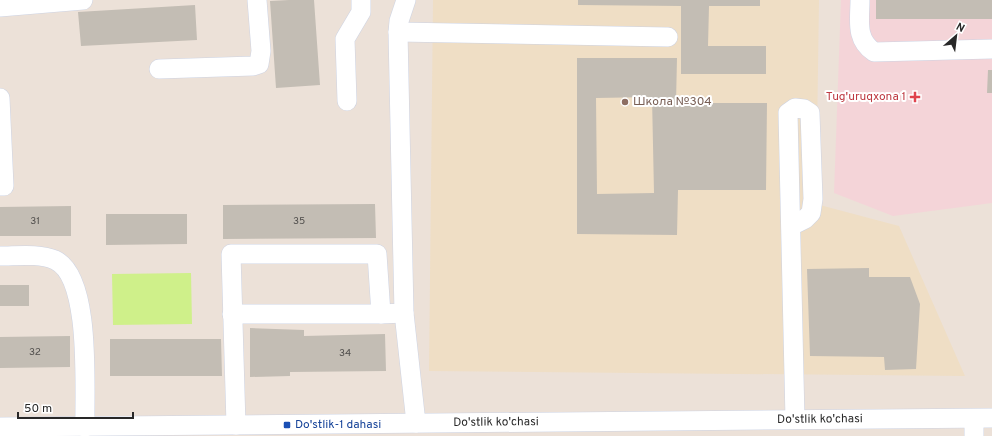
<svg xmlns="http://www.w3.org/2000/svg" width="992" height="436" font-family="Overpass,sans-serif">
  <rect width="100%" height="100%" fill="#ece1d8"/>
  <path fill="#efdec5" d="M433,0H819L816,204L899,226L965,376L429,371Z"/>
  <path fill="#f4d4d8" d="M841,0H992V203L893,216L834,193Z"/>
  <path fill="#cff08a" d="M191,273L192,324L113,325L112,274Z"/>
  <path fill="#c3bdb4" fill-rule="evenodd" d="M289,0H314L320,85L276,88L270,1Z
    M578,0H760V6H709L708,46H766V74H681V6L578,5Z
    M876,0H992V19H876Z
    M195,5L197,40L81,46L78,12Z
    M577,58H677L676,103H767L766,190H678L677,235L577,234ZM652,97L654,193L597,194L596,98Z
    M988,70H992V93H987Z
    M375,204L376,238L223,239V205Z
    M71,206V236H0V207Z
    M106,214H187V244L106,245Z
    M869,268V277H910L920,304L916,369L885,370L884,357L810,356L807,269Z
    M0,285H29V306H0Z
    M250,328L304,330V336L385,334L386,371L290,372V376L250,377Z
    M70,336V367L0,368V337Z
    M110,339H221L222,376H110Z"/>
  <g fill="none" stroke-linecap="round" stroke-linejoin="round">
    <g stroke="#cdd3e3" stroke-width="20">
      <g id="minor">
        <path d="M406,0L399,21L398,32L404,313L416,423"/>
        <path d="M860,0C860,20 855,39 874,52L992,49"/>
        <path d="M0,7L83,0"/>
        <path d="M398,32L668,37"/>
        <path d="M159,69L253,66L259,64L261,51L257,0"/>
        <path d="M0,98L4,186H0"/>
        <path d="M347,101L345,39L361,12V0"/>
        <path d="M791,226L805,219L811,213L813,199L810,113L804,109L795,108L788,113L795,419"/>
        <path d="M0,256C17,256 39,253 55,260C92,277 84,390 85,427"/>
        <path d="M232,314H381"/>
        <path d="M974,419V436"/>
        <path d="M236,425L231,254H377L381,314L404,313"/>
        <path id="s1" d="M0,427L992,418"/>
      </g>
    </g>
    <use href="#minor" stroke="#fff" stroke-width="19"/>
  </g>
  <path fill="#e0444e" stroke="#fff" stroke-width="1.5" d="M913 91h4v4h4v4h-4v4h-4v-4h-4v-4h4z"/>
  <circle fill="#8d6e63" stroke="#fff" stroke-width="1.5" cx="625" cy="102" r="4"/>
  <rect fill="#1a4fb4" stroke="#fff" stroke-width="1.5" x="283" y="421" width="8" height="8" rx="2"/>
  <g text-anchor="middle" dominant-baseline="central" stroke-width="4" stroke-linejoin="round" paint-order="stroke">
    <g font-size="10" fill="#4f4d4b">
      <text x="35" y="221">31</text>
      <text x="299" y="221">35</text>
      <text x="35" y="352">32</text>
      <text x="345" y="353">34</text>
    </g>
    <g font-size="12" fill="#be3a42" stroke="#fff" text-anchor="end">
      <text x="906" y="97">Tug'uruqxona 1</text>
    </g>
    <g font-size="12" fill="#785e54" stroke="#fff" text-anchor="start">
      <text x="633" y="102">Школа №304</text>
    </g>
    <g font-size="12" fill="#282828" stroke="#fff">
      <text stroke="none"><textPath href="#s1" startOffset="820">Do'stlik ko'chasi</textPath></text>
      <text stroke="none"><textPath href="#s1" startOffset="496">Do'stlik ko'chasi</textPath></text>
    </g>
    <g font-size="12" fill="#164399" stroke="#fff" text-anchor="start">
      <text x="295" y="425">Do'stlik-1 dahasi</text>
    </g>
  </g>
  <g transform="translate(956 36) rotate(28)" stroke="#ffffff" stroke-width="3" paint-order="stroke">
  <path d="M0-3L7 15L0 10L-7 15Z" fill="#282828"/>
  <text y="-6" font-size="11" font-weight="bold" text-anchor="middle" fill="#282828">N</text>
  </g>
  <path d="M18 412v6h115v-6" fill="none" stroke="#282828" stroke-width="2"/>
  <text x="24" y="412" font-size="12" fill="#282828" stroke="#ffffff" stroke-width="3" paint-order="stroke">50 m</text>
</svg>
